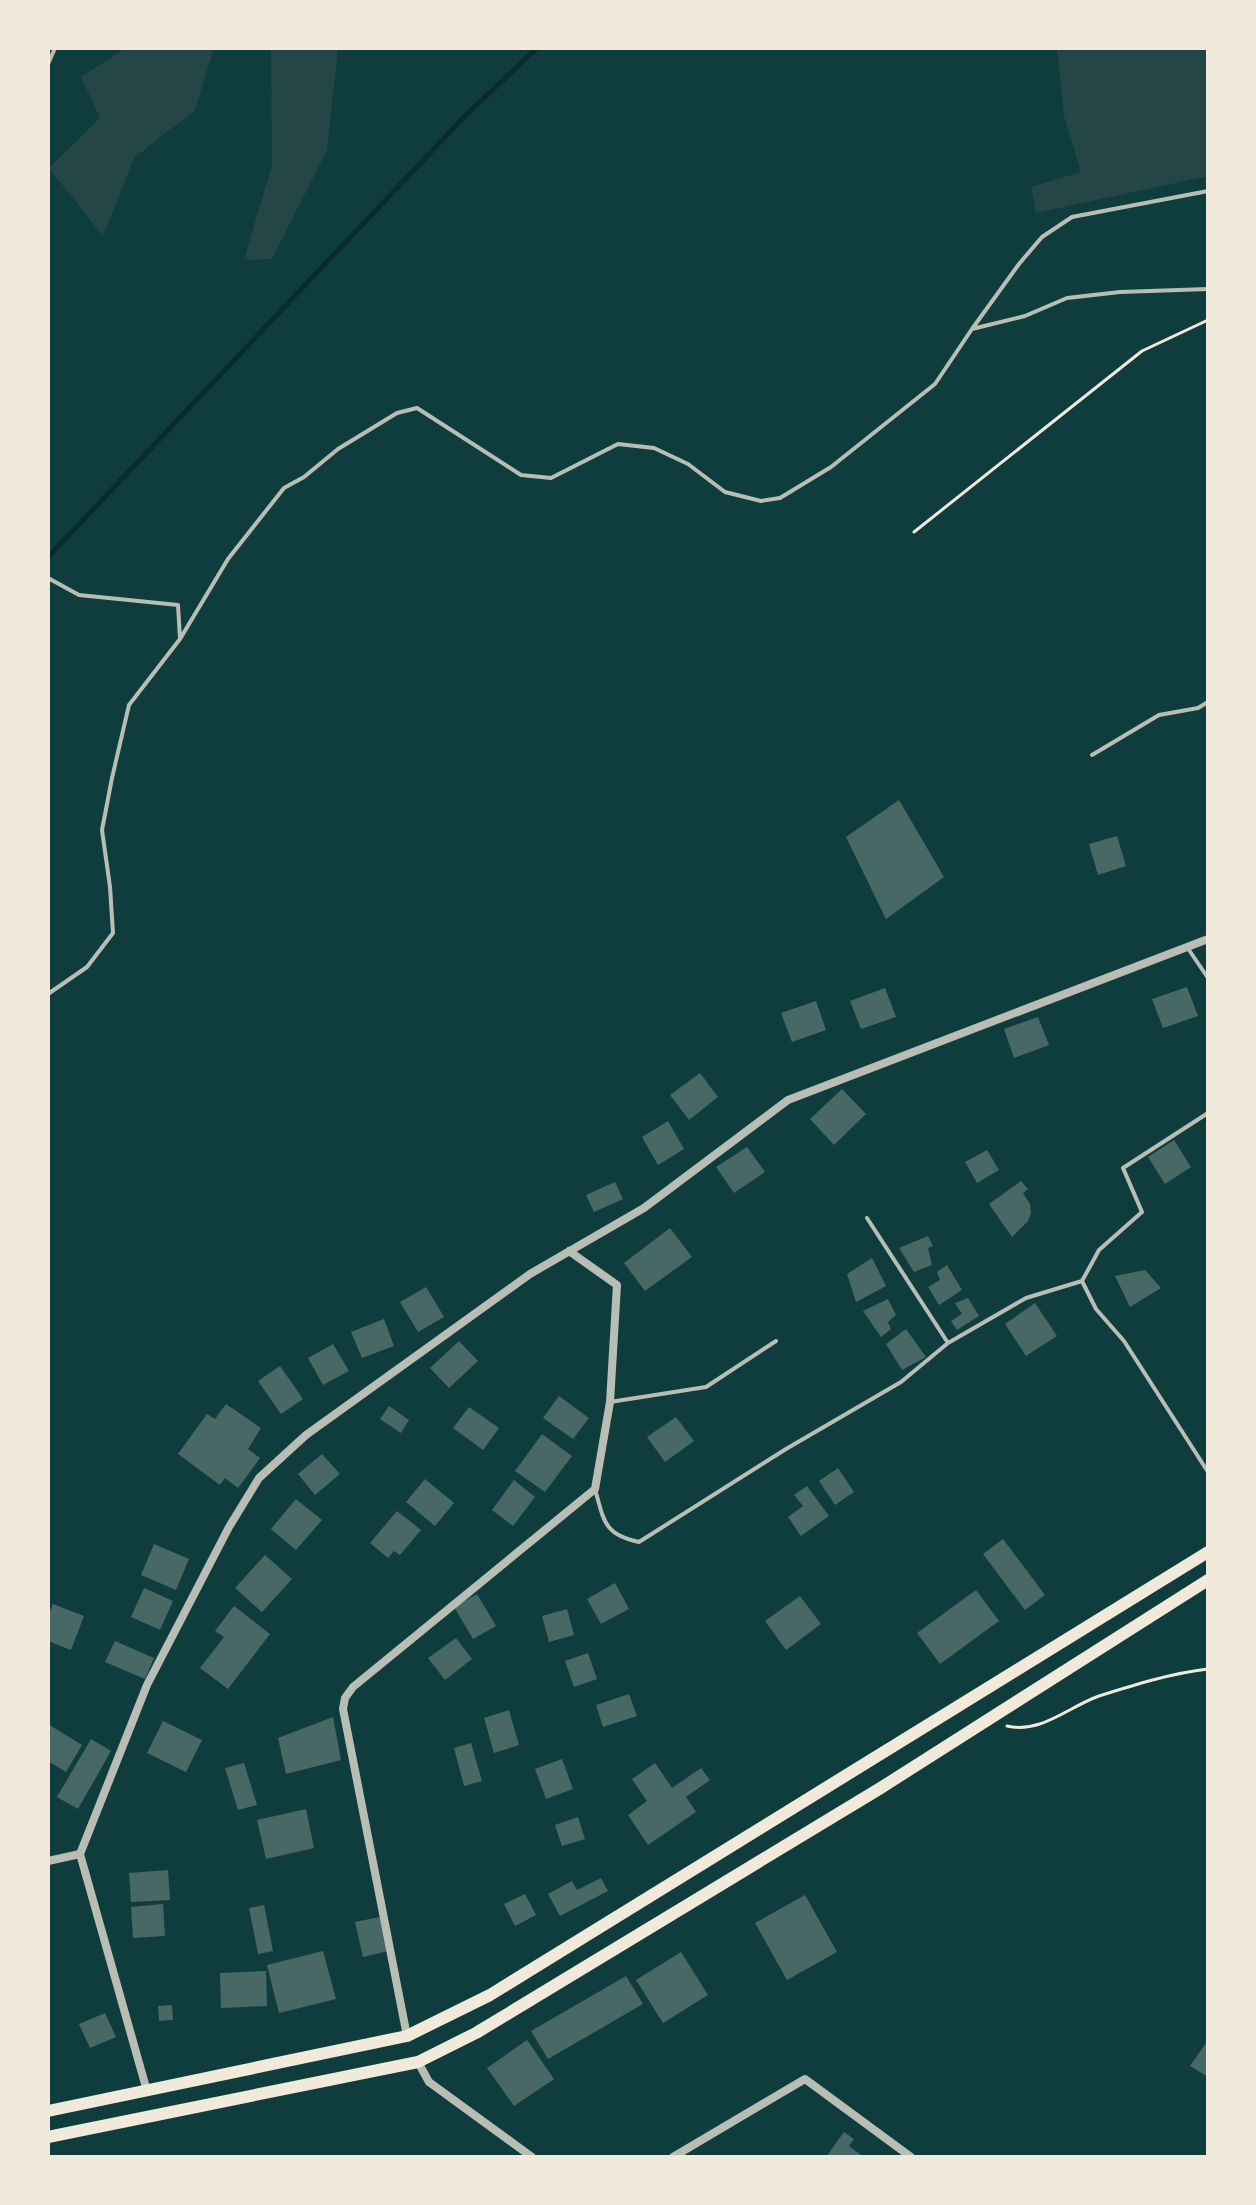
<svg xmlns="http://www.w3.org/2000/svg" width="1256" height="2205" font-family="Mulish,sans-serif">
  <rect width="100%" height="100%" fill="#0f3d3e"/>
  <path fill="#244646" d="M126,48H214L195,110L134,158L103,236L49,168L100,118L81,77Z
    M271,48H338L327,150L272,259L244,260L272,165Z
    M1057,48H1208V176L1036,213L1031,187L1081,172L1064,116Z"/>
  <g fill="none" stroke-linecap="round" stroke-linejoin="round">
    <path stroke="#0a2a2b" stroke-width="5" d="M48,557L465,116L537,48"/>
  </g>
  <path fill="#486865" d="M899,800L944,877L886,919L846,837Z
    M1117,836L1126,866L1098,875L1089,844Z
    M1187,987L1198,1016L1163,1028L1152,999Z
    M885,988L896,1017L861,1029L850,1001Z
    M816,1001L826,1030L792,1042L781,1013Z
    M1038,1017L1049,1045L1014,1058L1004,1029Z
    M700,1073L718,1097L689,1120L670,1095Z
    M842,1089L866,1114L834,1145L810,1119Z
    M668,1121L684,1149L658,1165L642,1137Z
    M1174,1140L1191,1167L1165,1184L1148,1157Z
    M747,1147L765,1172L734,1193L716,1167Z
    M987,1150L999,1170L977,1183L965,1162Z
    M1021,1181L1028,1189L1023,1193L1030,1204L1031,1213L1028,1221L1012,1237L989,1204Z
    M615,1182L623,1199L594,1212L586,1195Z
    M670,1228L692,1257L645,1291L624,1263Z
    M928,1236L933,1246L928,1248L932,1265L914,1272L899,1248Z
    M872,1258L886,1286L856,1302L847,1274Z
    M947,1265L962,1290L939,1305L928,1287L940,1280L937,1272Z
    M1145,1270L1161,1288L1130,1307L1115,1276Z
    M426,1287L444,1317L418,1332L400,1302Z
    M968,1298L979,1316L957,1330L951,1321L962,1314L955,1303Z
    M888,1299L896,1315L888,1322L891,1329L881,1337L863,1311Z
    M1035,1303L1057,1336L1026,1356L1005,1324Z
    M384,1319L394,1346L362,1358L351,1332Z
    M906,1329L926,1357L902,1370L886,1344Z
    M459,1341L478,1361L449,1388L430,1368Z
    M333,1344L349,1371L323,1385L308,1358Z
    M280,1366L303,1399L281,1414L258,1381Z
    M559,1396L589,1418L573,1439L543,1418Z
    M226,1404L261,1428L248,1449L260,1458L238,1488L225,1478L220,1485L178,1454L207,1414L215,1419Z
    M389,1406L409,1420L401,1433L380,1419Z
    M469,1407L499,1428L483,1450L453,1428Z
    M676,1417L694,1441L665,1462L647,1437Z
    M542,1434L572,1456L545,1492L515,1471Z
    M322,1454L340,1474L315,1495L298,1474Z
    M838,1468L854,1492L835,1505L819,1481Z
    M425,1479L454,1503L435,1526L406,1502Z
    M514,1480L535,1497L513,1526L492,1510Z
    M807,1486L829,1516L801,1536L788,1517L803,1506L794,1495Z
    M296,1499L322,1520L296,1550L271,1529Z
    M397,1511L421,1530L400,1555L394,1551L388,1558L370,1543Z
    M1003,1539L1045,1595L1025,1610L983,1554Z
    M154,1544L189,1559L176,1590L141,1575Z
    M265,1555L292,1579L262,1612L235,1588Z
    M615,1583L629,1609L601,1624L587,1599Z
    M144,1588L173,1601L160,1630L131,1617Z
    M976,1590L999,1621L940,1664L917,1633Z
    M477,1594L496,1626L473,1639L454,1607Z
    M800,1596L821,1624L786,1650L765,1621Z
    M53,1604L84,1616L71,1650L48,1641V1616Z
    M234,1606L270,1634L228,1689L200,1668L224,1637L215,1631Z
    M567,1609L574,1635L549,1642L542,1616Z
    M456,1638L472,1659L445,1680L428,1658Z
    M115,1641L154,1658L145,1679L105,1662Z
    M588,1653L597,1679L574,1687L565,1661Z
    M629,1694L637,1716L603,1727L596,1705Z
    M509,1710L519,1745L494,1753L484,1718Z
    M333,1717L341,1760L286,1774L278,1738Z
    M163,1721L202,1740L186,1772L147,1753Z
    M48,1724L82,1745L66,1772L48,1761Z
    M91,1739L111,1751L78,1809L57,1797Z
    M471,1743L482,1781L464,1786L454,1748Z
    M562,1759L573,1789L546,1799L535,1769Z
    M244,1763L257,1805L238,1810L225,1768Z
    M655,1763L672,1788L701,1768L710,1780L686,1797L696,1812L648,1845L628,1815L647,1801L632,1779Z
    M306,1809L314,1848L266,1859L257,1820Z
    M578,1817L585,1839L562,1846L555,1825Z
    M168,1870L170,1900L131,1902L129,1873Z
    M601,1878L608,1891L560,1916L548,1894L572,1881L577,1890Z
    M525,1894L536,1915L515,1926L504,1904Z
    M805,1895L837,1952L787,1980L755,1923Z
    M163,1904L165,1936L133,1938L131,1907Z
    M264,1905L273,1951L258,1954L249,1908Z
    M380,1917L388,1951L363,1957L355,1922Z
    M323,1951L336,1999L279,2013L267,1965Z
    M681,1952L708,1995L663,2023L636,1980Z
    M266,1971L267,2006L221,2008L220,1973Z
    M626,1976L643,2004L548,2059L531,2031Z
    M172,2005L173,2020L159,2021L158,2006Z
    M105,2013L116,2037L90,2048L79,2024Z
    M527,2040L554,2079L514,2106L487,2068Z
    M1208,2040V2077L1190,2066Z
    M844,2132L854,2139L849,2146L861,2155L859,2157H826Z"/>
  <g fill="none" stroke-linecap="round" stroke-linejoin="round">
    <path stroke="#f1e9da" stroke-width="3" d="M914,532L1142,351L1208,320
      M1007,1726C1041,1734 1068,1707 1099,1696C1134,1685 1172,1673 1208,1669"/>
    <path stroke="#b8beb3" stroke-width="4" d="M48,64L55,48
      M1208,191L1072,217L1042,237L1019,264L972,329L1025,316L1067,298L1120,292L1208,289
      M48,484V516
      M48,578L79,595L178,605L180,639L129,705L112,778L102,830L110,887L113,933L87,967L48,994
      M180,639L228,559L284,488L304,477L338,449L397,413L417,408L521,475L551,478L618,444L654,448L688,464L725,492L761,501L780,498L831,467L935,384L972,329
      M1092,755L1159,715L1198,708L1208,702
      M1187,947L1208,978
      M1208,1113L1123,1168L1142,1212L1099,1250L1082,1281L1096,1309L1124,1341L1208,1472
      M867,1218L948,1343L1026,1298L1082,1281
      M610,1402L706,1387L776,1341
      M595,1489C604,1521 604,1535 639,1542L786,1449L901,1382L948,1343"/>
    <path stroke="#b8beb3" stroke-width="8" d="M48,1861L80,1854
      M407,2036L343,1709L345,1698L353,1687L595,1489L610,1402L617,1285L569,1251
      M418,2062L429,2082L532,2157
      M147,2091L80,1854L147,1685L229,1527L259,1478L306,1435L530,1274L644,1208L788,1100L1208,939
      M673,2157L805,2079L911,2157"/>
    <path stroke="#f1e9da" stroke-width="12" d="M48,2111L407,2036L490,1995L1208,1552
      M48,2137L418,2062L476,2033L879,1789L1208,1580"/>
  </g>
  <rect width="1256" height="2205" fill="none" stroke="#f1e9da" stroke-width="100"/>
</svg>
